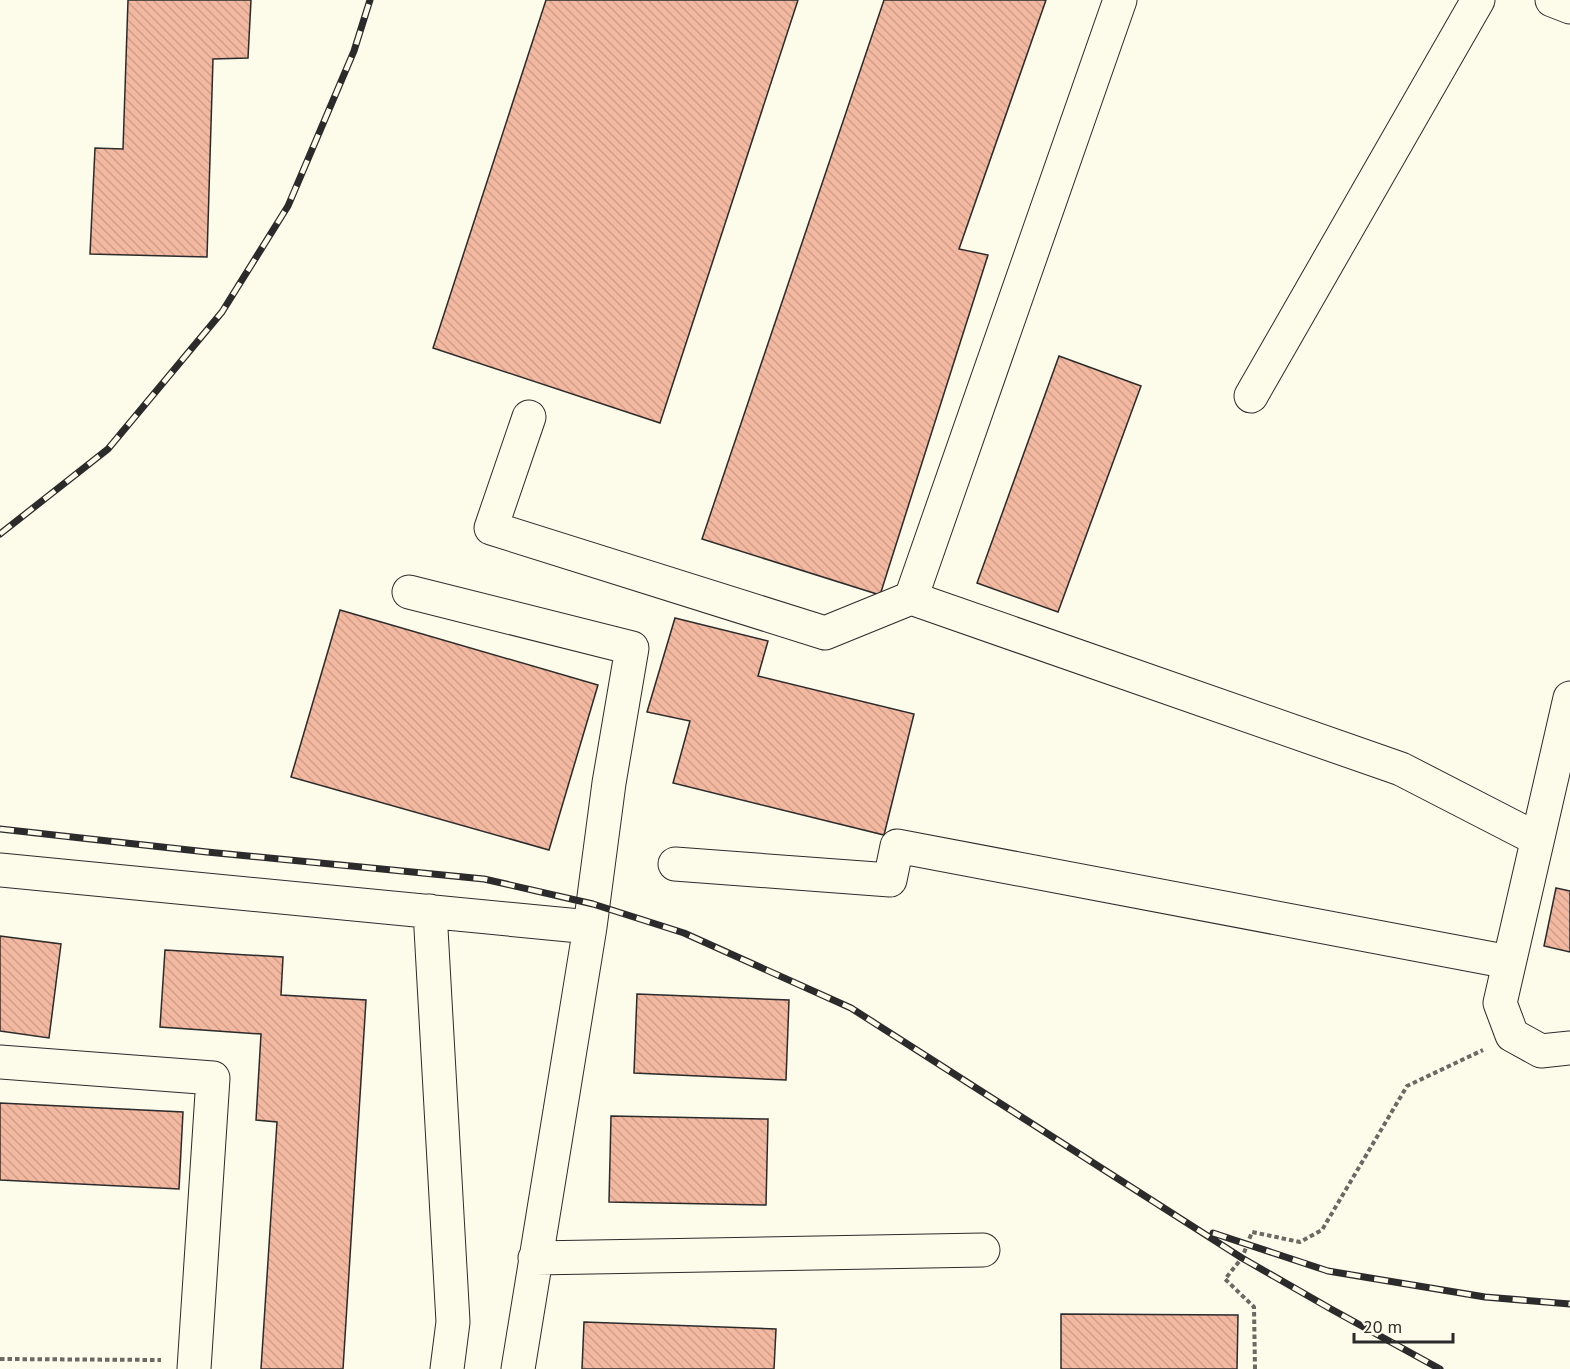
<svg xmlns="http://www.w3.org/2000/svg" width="1570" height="1369" font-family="'PT Sans',sans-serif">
  <defs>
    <pattern id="building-back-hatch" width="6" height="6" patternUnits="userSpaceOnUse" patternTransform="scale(1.5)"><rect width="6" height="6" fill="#f2b8a0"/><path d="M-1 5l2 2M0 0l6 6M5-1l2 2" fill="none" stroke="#d09e8a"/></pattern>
  </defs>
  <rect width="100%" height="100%" fill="#fdfbea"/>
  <path fill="url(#building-back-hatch)" stroke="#2b2b2b" stroke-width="1.5" d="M128,0H251L248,58L213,59L207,257L90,254L95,148L123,149Z
    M546,0H798L660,423L433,348Z
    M884,0H1046L959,249L988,255L880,595L702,539Z
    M1059,356L1141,386L1058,612L977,583Z
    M340,610L598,685L549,850L291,777Z
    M675,618L768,641L758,676L914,714L884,835L673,783L690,721L647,712Z
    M1556,888L1570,891V952L1544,946Z
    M0,936L61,944L49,1038L0,1031Z
    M165,950L283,957L281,995L366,1000L343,1369H261L277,1122L256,1120L261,1034L160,1027Z
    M637,994L789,1000L786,1080L634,1073Z
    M0,1103L183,1112L179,1189L0,1180Z
    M611,1116L768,1119L766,1205L609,1202Z
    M1061,1314L1238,1315L1237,1369H1061Z
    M584,1322L776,1329L774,1369H582Z"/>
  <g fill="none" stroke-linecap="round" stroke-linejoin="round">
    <g stroke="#2b2b2b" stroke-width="35">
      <path id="minor" d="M1552,0L1570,7
        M1251,396L1478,0
        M529,417L491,528L825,633L911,598L1401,769L1537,839
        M409,592L632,648L609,783L590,927L518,1369
        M911,598L1120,0
        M1570,698L1500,1003L1512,1035L1541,1051L1570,1048
        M675,864L890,880L897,846L1509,962
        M0,870L590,927
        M430,911L453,1322L447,1369
        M0,1062L213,1078L194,1369
        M535,1258L983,1250"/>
    </g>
    <path stroke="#6a6964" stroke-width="4" stroke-dasharray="4.5 3" stroke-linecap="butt" d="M0,1359L161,1360
      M1255,1369L1254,1307L1225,1279L1242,1258L1252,1232L1300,1242L1322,1230L1407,1086L1483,1050"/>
    <use href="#minor" stroke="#fdfbea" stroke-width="33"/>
    <g stroke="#2b2b2b" stroke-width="7">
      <path id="rail" d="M0,534L108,449L222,312L288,206L354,51L370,0
        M0,829L207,852L484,879L593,904L684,933L851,1008L1242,1258L1331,1309L1440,1369
        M1213,1233L1328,1271L1485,1297L1570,1304"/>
    </g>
    <use href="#rail" stroke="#fdfbea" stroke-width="4.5" stroke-dasharray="14" stroke-linecap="butt"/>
  </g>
  <path d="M1354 1333v9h99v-9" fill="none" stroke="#2b2b2b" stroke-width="3"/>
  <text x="1363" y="1333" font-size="18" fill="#2b2b2b" stroke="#fdfbea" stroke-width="4.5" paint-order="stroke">20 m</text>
</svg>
